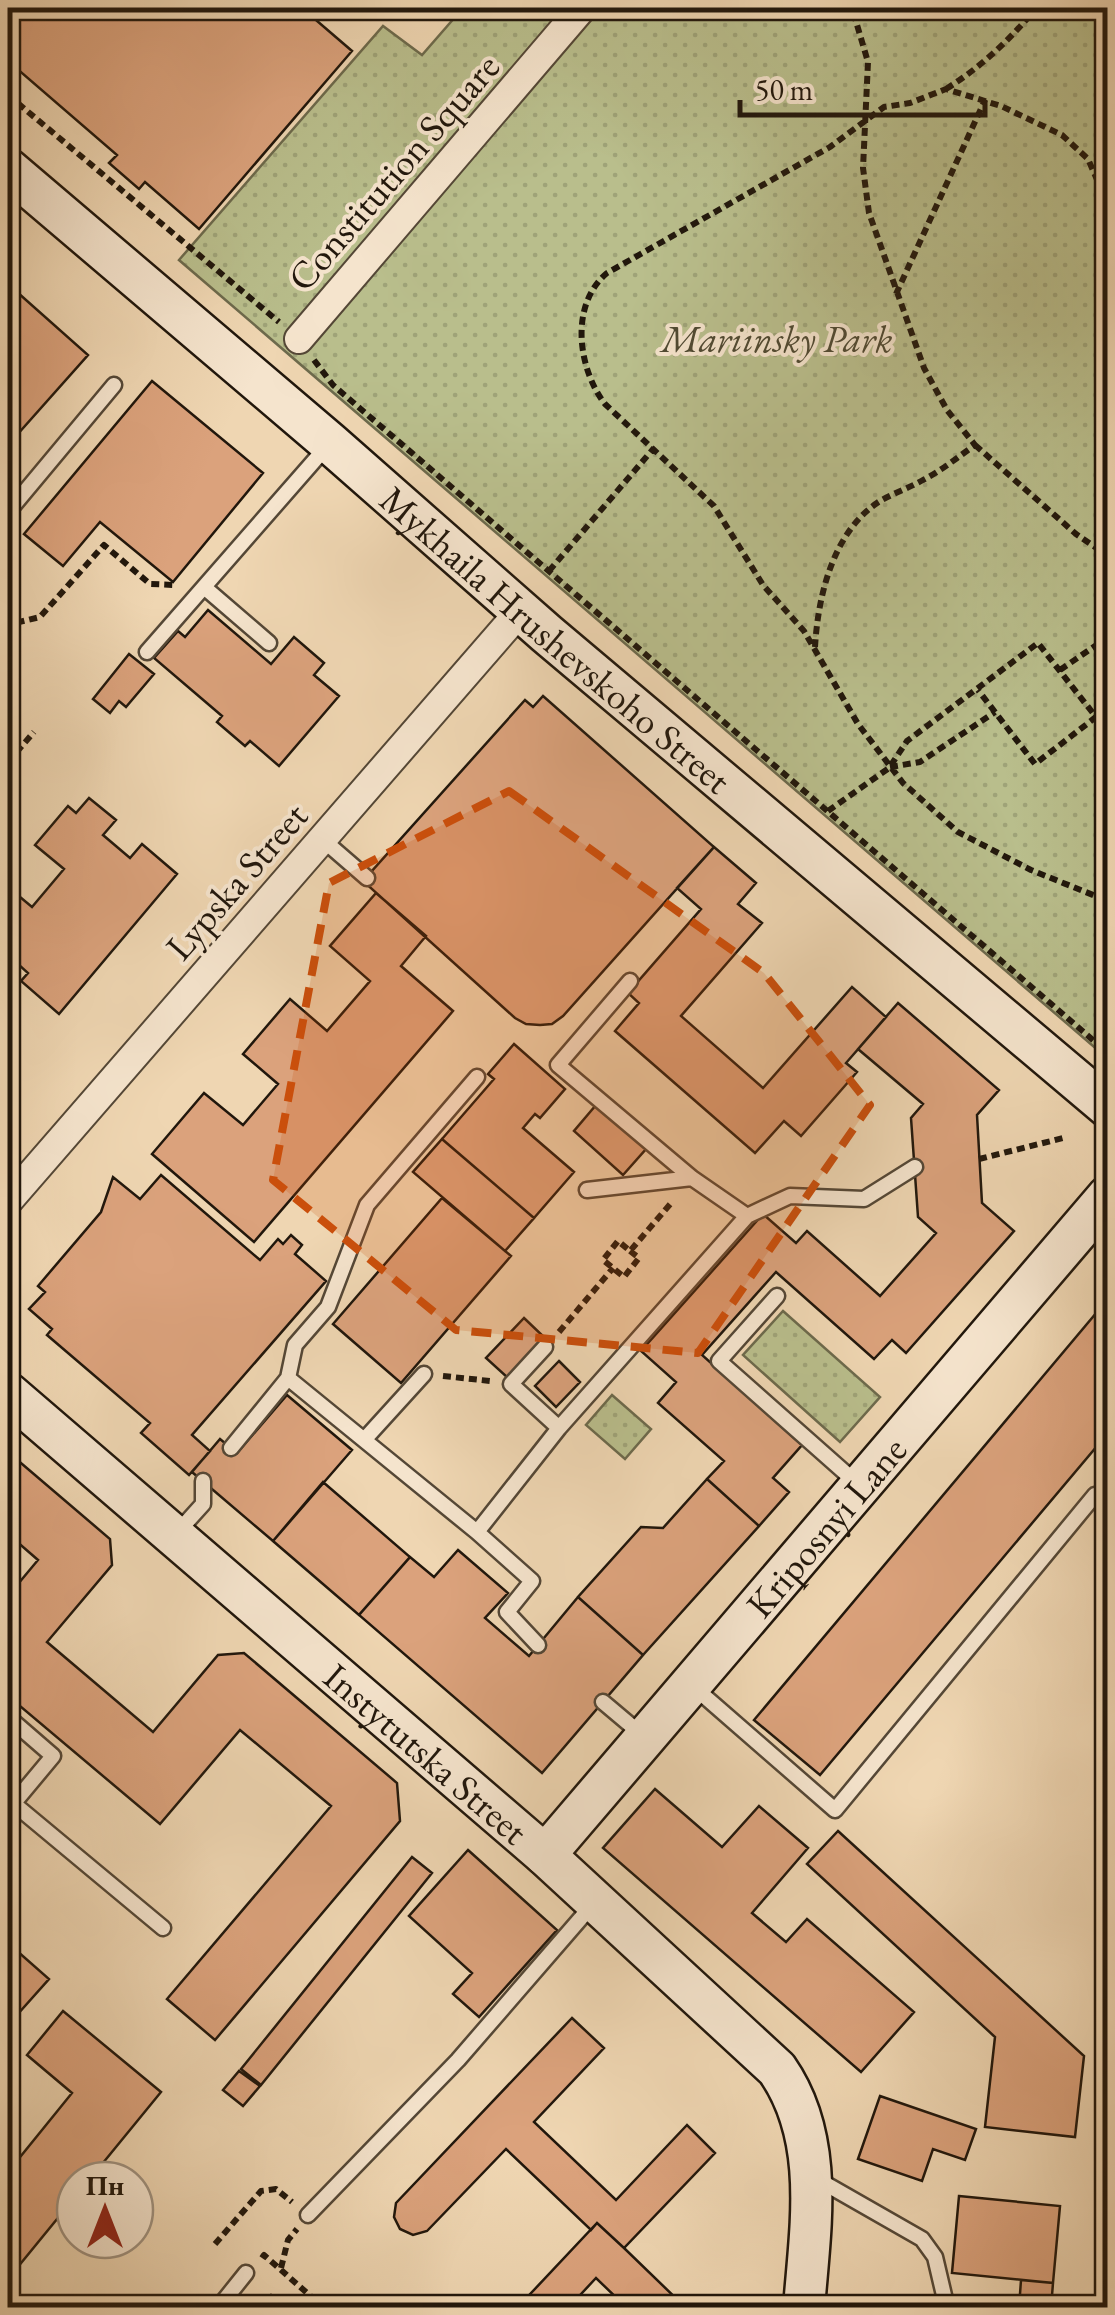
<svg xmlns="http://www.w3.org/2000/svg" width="1115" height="2315" font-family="'EB Garamond',serif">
  <defs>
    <pattern id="green-dots" width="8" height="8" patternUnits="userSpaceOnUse" patternTransform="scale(2.5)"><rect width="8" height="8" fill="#b9be8c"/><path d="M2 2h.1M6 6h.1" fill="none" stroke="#9fa378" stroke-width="1.8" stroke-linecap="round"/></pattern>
  </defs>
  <rect width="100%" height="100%" fill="#efd6b2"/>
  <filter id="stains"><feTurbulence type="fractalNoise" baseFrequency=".002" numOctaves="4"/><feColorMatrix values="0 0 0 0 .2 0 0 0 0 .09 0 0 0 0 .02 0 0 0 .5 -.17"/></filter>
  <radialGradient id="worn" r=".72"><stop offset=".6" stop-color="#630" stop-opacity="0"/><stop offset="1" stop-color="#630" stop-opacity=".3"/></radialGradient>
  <path fill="url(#green-dots)" stroke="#6d6a4c" stroke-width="2.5" d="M463,8H1107V1058L179,260L383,26L422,55Z
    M783,1311L880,1397L840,1442L743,1355Z
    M612,1395L651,1429L625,1459L586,1425Z"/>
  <path fill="#dba27c" stroke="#21170c" stroke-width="2.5" d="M8,8H302L352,51L199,229L145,182L139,189L109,163L117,155L8,61Z
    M8,284L88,355L8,445Z
    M152,381L263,473L173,582L100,522L63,566L24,534Z
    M208,610L271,664L294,637L324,663L314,675L339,696L279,766L250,741L245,746L217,722L222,716L154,658L178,631L185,637Z
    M129,654L154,674L126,707L119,701L110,713L93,699Z
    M543,696L714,847L563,1016L552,1024L540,1025L526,1024L515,1018L363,881L525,700L533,707Z
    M89,798L116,820L103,835L130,858L142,844L177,874L59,1014L21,981L28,973L8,955V887L32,907L64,869L35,845L68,806L76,813Z
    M714,847L756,883L738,904L762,923L681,1016L763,1088L852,987L886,1017L846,1063L857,1072L801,1136L784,1121L755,1153L615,1031L639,1003L628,993L701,909L677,888Z
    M376,893L426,936L401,966L453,1011L254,1242L152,1154L204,1093L243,1125L278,1084L243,1054L290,999L327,1031L370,981L330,946Z
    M898,1003L999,1090L977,1115L982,1203L1014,1231L906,1353L892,1340L874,1359L776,1272L702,1355L802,1445L773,1478L789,1492L759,1526L707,1479L724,1461L658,1403L676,1382L641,1351L763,1214L796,1243L807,1231L880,1296L936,1233L918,1217L911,1118L923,1104L858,1049Z
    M514,1044L565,1089L540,1118L535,1114L523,1128L574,1172L534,1218L442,1139L494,1079L488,1074Z
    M596,1105L646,1149L623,1175L574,1131Z
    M442,1139L534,1218L505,1251L413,1172Z
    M161,1175L260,1260L278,1239L283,1244L291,1235L302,1245L295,1254L326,1281L192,1435L210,1451L189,1475L141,1433L150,1423L47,1335L52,1329L29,1309L45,1292L38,1286L101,1212L113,1177L140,1199Z
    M442,1198L511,1256L401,1383L333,1324Z
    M1108,1299V1433L820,1775L754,1720Z
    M524,1318L545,1338L508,1378L486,1358Z
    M559,1361L580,1382L556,1407L535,1386Z
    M287,1395L352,1450L273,1541L192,1472L220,1439L237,1453Z
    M8,1452L110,1539L112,1565L47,1642L153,1732L218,1655L244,1653L397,1783L400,1821L215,2040L167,1999L331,1806L240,1730L160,1824L8,1696V1596L38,1560L8,1534Z
    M707,1479L759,1526L643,1655L578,1597L641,1527L663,1528Z
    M323,1482L410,1557L359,1615L273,1541Z
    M458,1550L508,1593L485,1618L529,1656L578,1597L643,1655L542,1773L359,1615L410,1557L434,1577Z
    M655,1789L722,1847L759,1806L808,1848L752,1913L786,1942L807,1919L914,2012L861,2072L603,1848Z
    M838,1831L1084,2056L1075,2137L985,2127L995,2037L807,1864Z
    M468,1850L557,1930L479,2017L453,1994L472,1973L409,1916Z
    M412,1857L432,1873L261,2085L241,2069Z
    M8,1943L49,1979L8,2025Z
    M63,2011L161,2092L89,2180H75V2197L8,2279V2172L72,2093L27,2055Z
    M572,2018L604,2048L534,2122L616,2200L687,2125L715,2153L624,2248L597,2223L591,2230L506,2149L427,2231L413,2235L400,2229L394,2217L396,2203Z
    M239,2071L260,2086L243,2106L223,2090Z
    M880,2096L976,2129L965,2160L933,2149L922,2181L858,2159Z
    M959,2196L1060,2206L1053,2283L952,2273Z
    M597,2223L624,2248L686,2308H627L596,2278L568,2308H517Z
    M1021,2280L1053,2283L1051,2308H1019Z
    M271,2295L285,2308H260Z"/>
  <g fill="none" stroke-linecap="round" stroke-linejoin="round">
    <g stroke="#544736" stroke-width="19">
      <path id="lane" d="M8,512L114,385
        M204,587L269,643
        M147,652L328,445
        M322,839L367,878
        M630,981L558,1065L692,1178L747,1216
        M587,1190L692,1178
        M777,1296L719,1361L859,1485
        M545,1347L511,1384L559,1428
        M288,1378L295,1345L328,1307L367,1205L477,1077
        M364,1440L424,1374
        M231,1448L288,1378L477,1532L532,1581L507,1612L538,1645
        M477,1532L559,1428L747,1216L790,1196L864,1199L915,1167
        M175,1535L203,1504V1481
        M695,1688L835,1810L1095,1495L1108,1505
        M603,1702L641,1734
        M8,1717L53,1756L13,1804
        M8,1799L163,1928
        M817,2179L922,2239L935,2257L947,2308
        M308,2215L458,2060L594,1903
        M218,2308L246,2273"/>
    </g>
    <g stroke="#544736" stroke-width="32">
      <path id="street" d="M299,339L582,8
        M8,1201L522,609"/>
    </g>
    <g stroke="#21170c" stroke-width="45">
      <g id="secondary">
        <path id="s1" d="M8,169L330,443L547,634L1108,1107"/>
        <path id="s2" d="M8,1393L545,1855L777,2069C826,2139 810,2228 804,2308"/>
        <path id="s3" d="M545,1855L1108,1196"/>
      </g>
    </g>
    <path stroke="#21170c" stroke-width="6" stroke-dasharray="8 5" stroke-linecap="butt" d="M946,89C981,67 1010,40 1036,8
      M8,95L279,322
      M1108,205L1088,159L1062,135L1001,106L946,89L910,103L884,107L830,147L607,273C569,305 578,369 605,404L714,506L763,585L804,631L858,724L903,783L958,832L1031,870L1108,901
      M896,294L985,100
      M314,360L333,385L1108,1053
      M975,445L1076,534L1108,556
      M549,571L654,448
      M8,632L15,623L40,617L104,545L150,584L175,585
      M815,647C818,596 833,531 880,501C894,493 909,488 923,480C941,471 958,457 975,445L947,410L924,368L869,213L863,168L868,62L852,8
      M1060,670L1108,637
      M8,762L34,732
      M890,767L920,762L995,712
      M828,811L889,768L907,741L1038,643L1096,717L1035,764L978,690
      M979,1159L1067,1137
      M630,1251L639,1258L624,1277L603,1260L618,1241L630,1251L672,1202
      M559,1332L613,1268
      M443,1376L490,1381
      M215,2244L261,2191L276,2189L292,2202
      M262,2258L264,2255L324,2308
      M281,2268L288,2240L297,2229"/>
    <use href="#lane" stroke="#f5e4cd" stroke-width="14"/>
    <use href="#street" stroke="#f5e4cd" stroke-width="28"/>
    <use href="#secondary" stroke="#f5e4cd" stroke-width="40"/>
  </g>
  <path fill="#ca4f0c" fill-opacity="0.2" stroke="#ca4f0c" stroke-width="8" stroke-dasharray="20 12" stroke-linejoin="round" d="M509,791L764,973L870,1105L698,1353L456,1330L273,1180L329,883Z"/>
  <g text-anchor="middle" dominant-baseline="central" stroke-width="8" stroke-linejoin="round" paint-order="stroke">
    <g font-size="38" fill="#21170c" stroke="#f5e4cd">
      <text transform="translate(393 172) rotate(-49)">Constitution Square</text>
      <text stroke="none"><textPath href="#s1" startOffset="722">Mykhaila Hrushevskoho Street</textPath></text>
      <text transform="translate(236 881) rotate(-49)">Lypska Street</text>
      <text stroke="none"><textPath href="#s3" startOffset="432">Kriposnyi Lane</textPath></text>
      <text stroke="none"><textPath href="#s2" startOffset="552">Instytutska Street</textPath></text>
    </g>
    <g font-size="38" font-style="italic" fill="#4f4932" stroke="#f5e4cd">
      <text x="777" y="338">Mariinsky Park</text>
    </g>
  </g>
  <rect width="1115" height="2315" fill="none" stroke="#efd6b2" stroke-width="40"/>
  <rect x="10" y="10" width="1095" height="2295" fill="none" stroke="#21170c" stroke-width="5"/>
  <rect x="20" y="20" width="1075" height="2275" fill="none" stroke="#21170c" stroke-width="2.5"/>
  <g transform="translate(105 2210)"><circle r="48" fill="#f5e4cd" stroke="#a09280" stroke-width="2.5"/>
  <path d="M0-8L18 38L0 25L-18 38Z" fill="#8f2418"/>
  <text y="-15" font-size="28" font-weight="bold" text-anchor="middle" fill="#21170c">Пн</text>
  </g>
  <path d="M740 100v15h245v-15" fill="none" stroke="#21170c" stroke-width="5"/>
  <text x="755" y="100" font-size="30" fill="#21170c" stroke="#f5e4cd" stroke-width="8" paint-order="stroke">50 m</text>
  <rect width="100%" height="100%" filter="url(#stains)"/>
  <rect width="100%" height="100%" fill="url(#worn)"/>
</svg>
